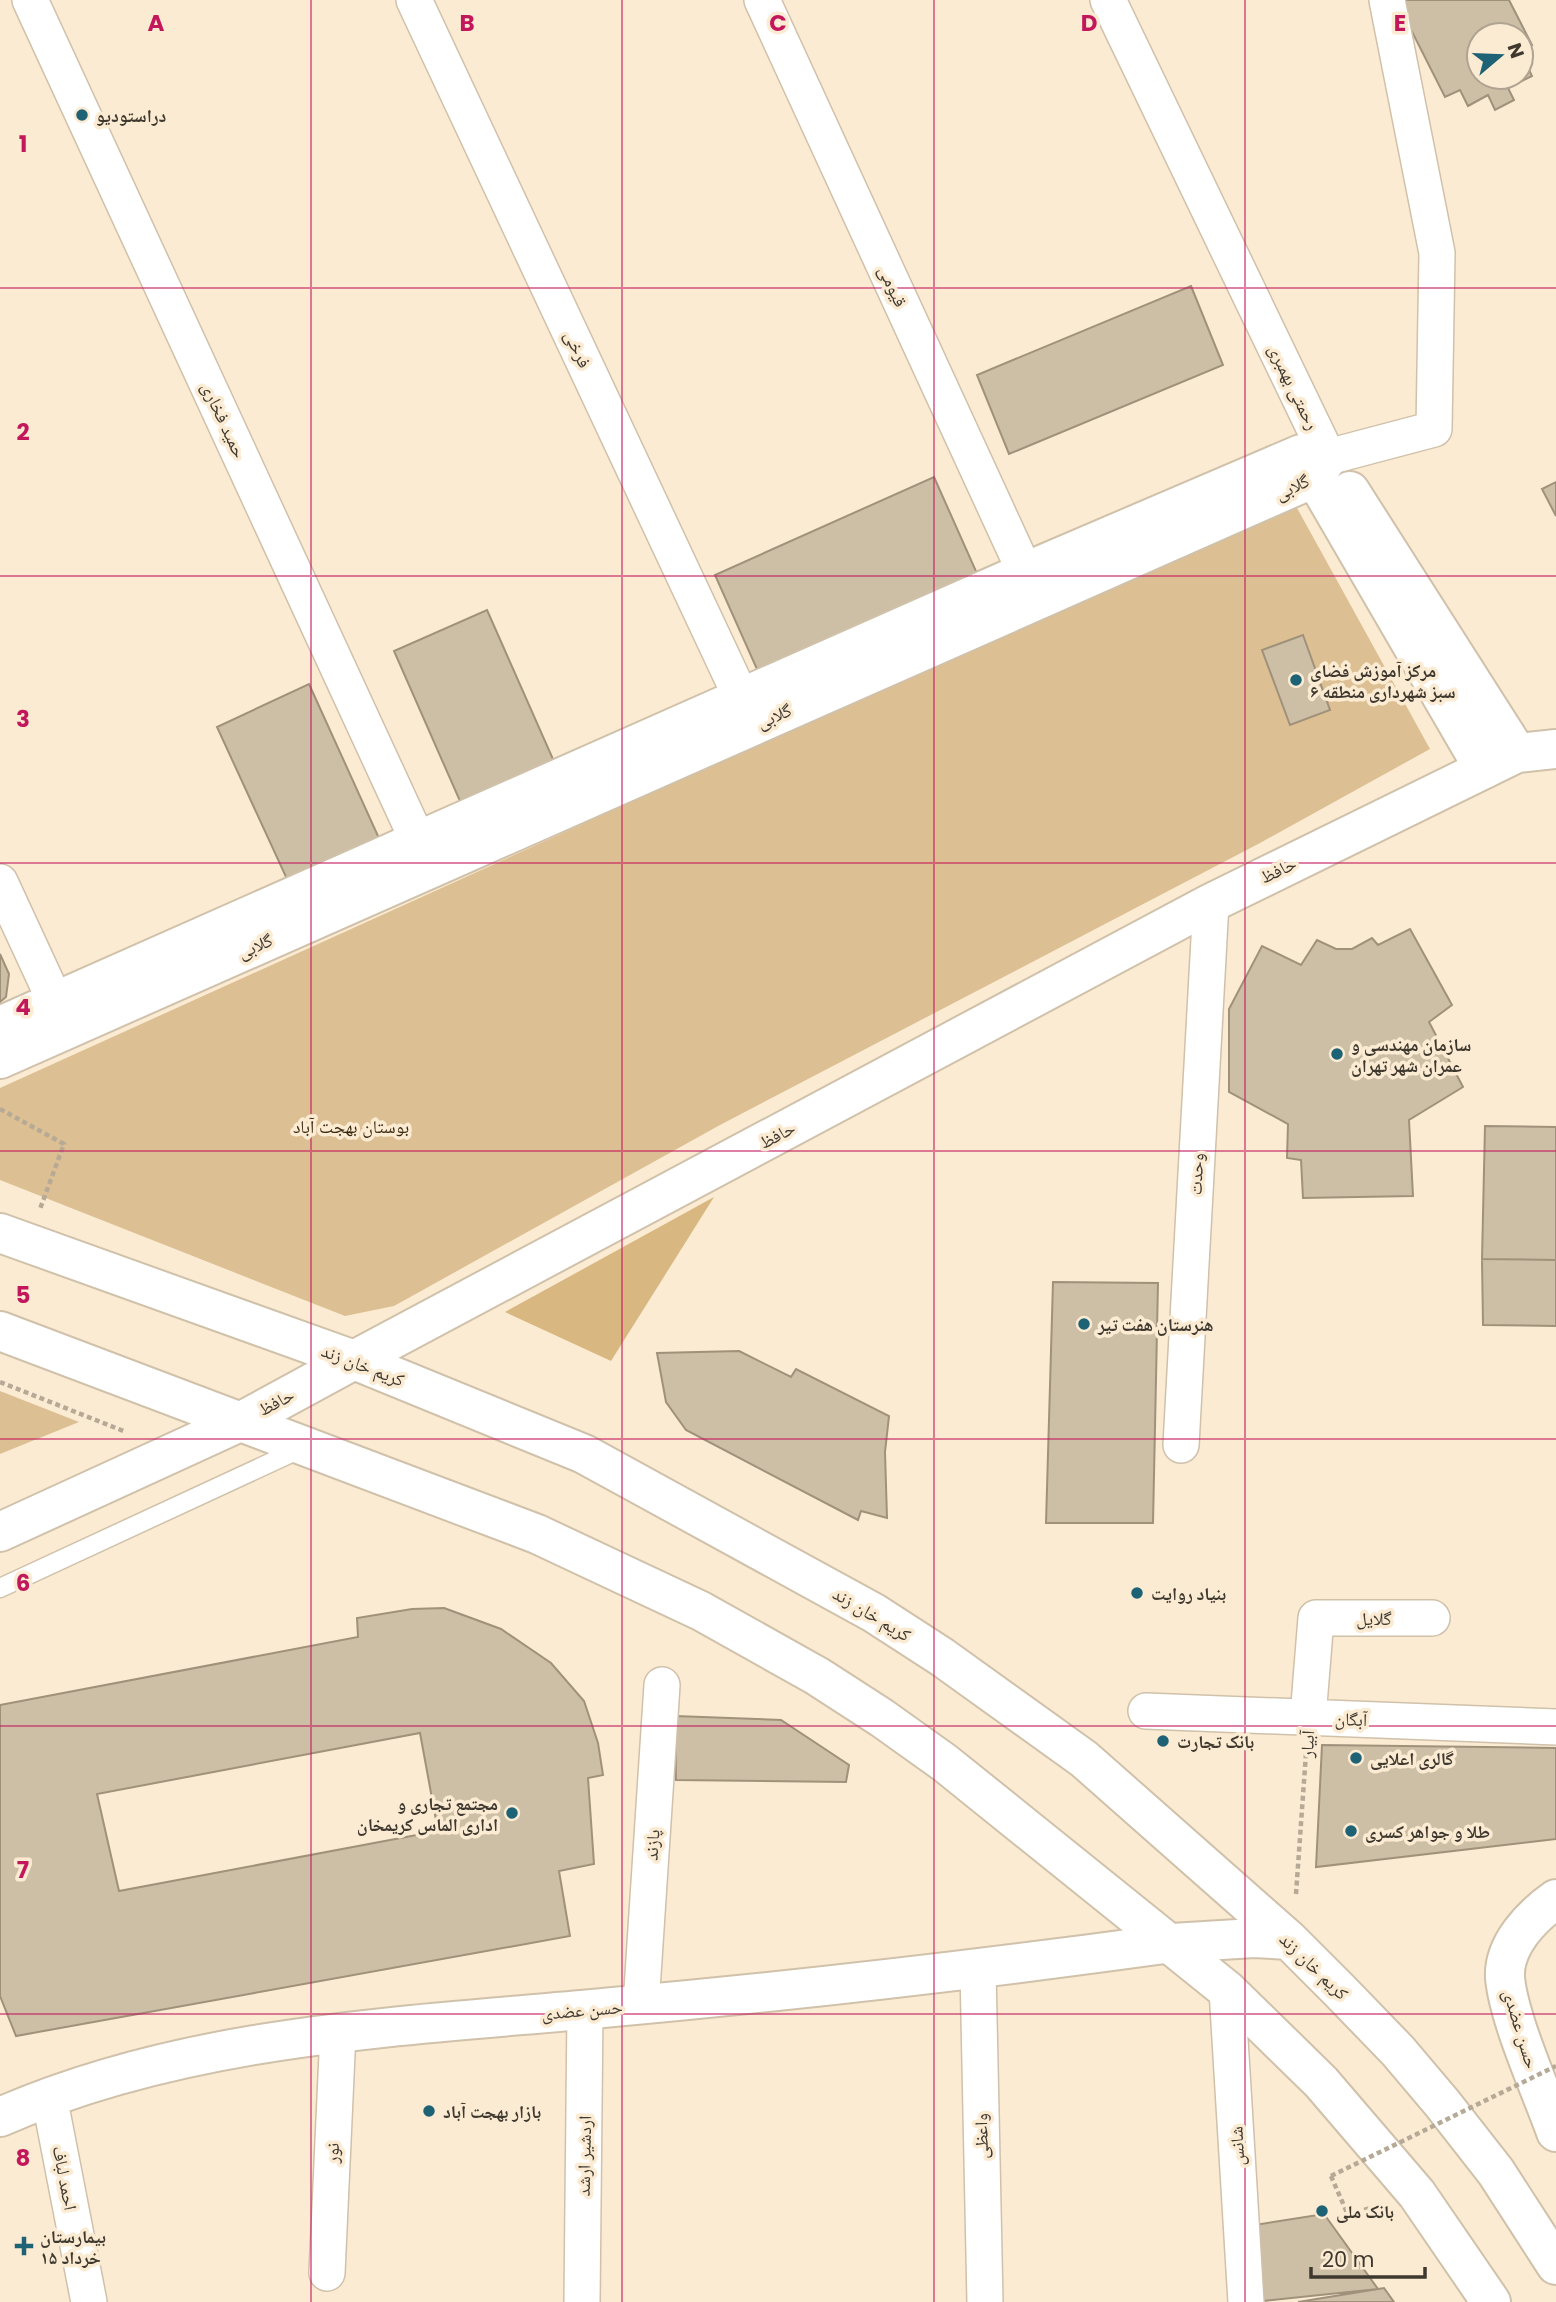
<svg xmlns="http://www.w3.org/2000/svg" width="1556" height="2302" font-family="Poppins,'Noto Naskh Arabic',sans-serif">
  <rect width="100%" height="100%" fill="#fbebd3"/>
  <path fill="#dcbf92" d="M1297,508L1430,749L1260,843L720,1125L394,1306L345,1316L0,1180V1088L1055,610Z
    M0,1391L79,1422L0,1454Z"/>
  <path fill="#d9b780" d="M714,1197L611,1361L505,1312Z"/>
  <path fill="#cdbea6" stroke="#a0917b" stroke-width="2" fill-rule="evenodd" d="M1396,0H1509L1532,45L1521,50V35H1479V77H1521V53L1532,76L1508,88L1514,100L1495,110L1488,95L1468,106L1460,90L1445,97Z
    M1191,286L1223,365L1009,454L977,375Z
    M934,477L979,578L760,676L715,575Z
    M1556,482V516L1542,489Z
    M487,610L560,775L467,817L394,651Z
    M1303,635L1330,710L1290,725L1262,650Z
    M309,684L383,847L292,890L217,727Z
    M1410,929L1452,1005L1429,1022L1463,1087L1409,1120L1413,1196L1303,1198L1301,1160L1287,1158L1288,1124L1229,1092V1009L1262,946L1301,965L1317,940L1336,949H1352L1372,938L1378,945Z
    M0,954L9,974L6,997L0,1002Z
    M1485,1126L1556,1127V1260L1482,1259Z
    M1482,1259L1556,1260V1326L1483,1325Z
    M1053,1282L1158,1283L1153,1523H1046Z
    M739,1351L791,1377L796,1369L889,1416L885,1452L887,1518L861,1511L858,1520L686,1430L666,1402L657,1353Z
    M444,1608L501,1629L551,1663L584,1701L598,1743L603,1775L588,1778L594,1864L559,1871L570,1936L16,2036L0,1996V1705L358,1637L357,1618L412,1609ZM420,1733L438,1831L119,1891L97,1794Z
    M675,1716L781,1720L849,1765L846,1782L676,1780Z
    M1322,1745L1556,1748V1839L1316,1867Z
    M1324,2214L1378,2289L1254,2302L1248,2226Z
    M1384,2288L1394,2302H1298L1378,2289Z"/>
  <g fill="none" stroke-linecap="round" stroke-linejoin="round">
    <g stroke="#d0c1aa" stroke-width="21">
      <path id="service" d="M0,1588L302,1448"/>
    </g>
    <g stroke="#d0c1aa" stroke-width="38">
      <path id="minor" d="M30,0L418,841
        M414,0L741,697
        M762,0L1025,572
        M1108,0L1328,457L1434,429L1437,253L1387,0
        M0,882L55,1001
        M1181,1445L1211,903
        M1146,1711L1556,1727
        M1308,1717L1316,1618H1432
        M978,1970L985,2302
        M1227,1990L1246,2302
        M641,2005L662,1685
        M49,2096L89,2302
        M327,2273L338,2032
        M582,2302L585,2010"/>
    </g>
    <g stroke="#d0c1aa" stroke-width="42">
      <path id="tertiary" d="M1302,456L1484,769
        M1350,491L1517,753
        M0,1026L1025,572L1301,454L1328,457
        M0,1059L1314,478L1328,457
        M1556,1899C1532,1916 1503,1945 1505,1978C1509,2020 1541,2090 1556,2132
        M0,2117C190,2034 399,2027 603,2008C793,1991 983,1969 1172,1943"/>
    </g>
    <g stroke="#d0c1aa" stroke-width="42">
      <path id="secondary" d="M354,1360L1211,903L1517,753L1556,749"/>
    </g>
    <g stroke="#d0c1aa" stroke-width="42">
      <path id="primary" d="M0,1233L354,1360L584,1454L874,1613L942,1657L1084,1759L1289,1940L1340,1991L1398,2051L1442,2103L1496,2172L1556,2265
        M0,1331L537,1534L701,1611L817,1676L882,1718L945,1763L1227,1990L1321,2082L1417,2194L1491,2302
        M0,1532L240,1422L354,1360
        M1172,1943L1254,1938L1289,1940"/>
    </g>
    <path stroke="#b6a996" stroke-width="4.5" stroke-dasharray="5 3.5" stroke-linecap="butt" d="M0,1109L64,1144L40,1209
      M0,1382L126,1432
      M1296,1894L1306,1753
      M1331,2176L1348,2215L1377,2206"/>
    <use href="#service" stroke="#fff" stroke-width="18"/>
    <use href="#minor" stroke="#fff" stroke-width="35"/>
    <use href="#tertiary" stroke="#fff" stroke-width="38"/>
    <use href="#secondary" stroke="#fff" stroke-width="38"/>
    <use href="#primary" stroke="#fff" stroke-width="38"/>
    <path stroke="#b6a996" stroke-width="4.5" stroke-dasharray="5 3.5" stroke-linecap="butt" d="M1331,2176L1556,2066"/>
  </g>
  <path fill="none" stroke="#c2185b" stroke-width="2" stroke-opacity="0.55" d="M311,0V2302M622,0V2302M934,0V2302M1245,0V2302M0,288H1556M0,576H1556M0,863H1556M0,1151H1556M0,1439H1556M0,1726H1556M0,2014H1556"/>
  <g fill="#1e6275" stroke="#fbebd3" stroke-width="2.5">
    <circle cx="82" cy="115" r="7"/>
    <circle cx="1296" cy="680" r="7"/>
    <circle cx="1337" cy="1054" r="7"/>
    <circle cx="1084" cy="1324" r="7"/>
    <circle cx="1137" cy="1593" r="7"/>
    <circle cx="1163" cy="1741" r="7"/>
    <circle cx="1356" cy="1758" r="7"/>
    <circle cx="512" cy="1813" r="7"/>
    <circle cx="1351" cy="1831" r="7"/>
    <circle cx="429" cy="2111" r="7"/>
    <circle cx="1322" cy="2211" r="7"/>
    <path d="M20.5 2235.5h7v7h7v7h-7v7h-7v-7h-7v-7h7z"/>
  </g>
  <g text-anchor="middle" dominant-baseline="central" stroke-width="7" stroke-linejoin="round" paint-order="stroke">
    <g font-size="18" font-weight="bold" fill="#3e382e" stroke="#fbebd3" text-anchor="start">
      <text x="96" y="115">دراستودیو</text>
      <text x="1310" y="670">مرکز آموزش فضای<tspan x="1310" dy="21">سبز شهرداری منطقه ۶</tspan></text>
      <text x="1351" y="1044">سازمان مهندسی و<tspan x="1351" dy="21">عمران شهر تهران</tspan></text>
      <text x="1098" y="1324">هنرستان هفت تیر</text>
      <text x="1151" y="1593">بنیاد روایت</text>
      <text x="1177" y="1741">بانک تجارت</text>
      <text x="1370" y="1758">گالری اعلایی</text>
      <text x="498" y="1803" text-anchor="end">مجتمع تجاری و<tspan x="498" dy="21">اداری الماس کریمخان</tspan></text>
      <text x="1365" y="1831">طلا و جواهر کسری</text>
      <text x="443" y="2111">بازار بهجت آباد</text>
      <text x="1336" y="2211">بانک ملی</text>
      <text x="40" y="2236">بیمارستان<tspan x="40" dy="21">۱۵ خرداد</tspan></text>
    </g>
    <g font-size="18" fill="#3e382e" stroke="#fbebd3">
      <text transform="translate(893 286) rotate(65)">قیومی</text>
      <text transform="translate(578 349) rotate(65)">فرخی</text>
      <text transform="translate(1294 387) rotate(64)">رحمتی بهمبری</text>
      <text transform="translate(224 420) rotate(65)">حمید فخاری</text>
      <text transform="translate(1292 487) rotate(-26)">گلابی</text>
      <text transform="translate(774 716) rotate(-24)">گلابی</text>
      <text transform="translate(1278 870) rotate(-26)">حافظ</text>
      <text transform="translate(255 946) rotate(-24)">گلابی</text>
      <text transform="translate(777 1135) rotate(-28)">حافظ</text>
      <text transform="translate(1196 1174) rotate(-87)">وحدت</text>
      <text transform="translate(363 1365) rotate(21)">کریم خان زند</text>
      <text transform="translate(276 1402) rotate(-28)">حافظ</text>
      <text transform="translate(872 1614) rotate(31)">کریم خان زند</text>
      <text x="1374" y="1618">گلایل</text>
      <text transform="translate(1351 1719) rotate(2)">آبگان</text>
      <text transform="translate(1307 1744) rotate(-87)">آبیار</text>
      <text transform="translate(652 1845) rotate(-86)">پازند</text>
      <text transform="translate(1314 1966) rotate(44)">کریم خان زند</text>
      <text transform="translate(582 2010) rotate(-5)">حسن عضدی</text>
      <text transform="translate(1521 2029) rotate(73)">حسن عضدی</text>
      <text transform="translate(981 2136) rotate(-91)">واعظی</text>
      <text transform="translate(1237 2146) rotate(-93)">شانس</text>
      <text transform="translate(332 2153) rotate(-88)">نور</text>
      <text transform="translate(584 2156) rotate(-89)">اردشیر ارشد</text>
      <text transform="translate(65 2178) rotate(79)">احمد لباف</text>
    </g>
    <g font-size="18" fill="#382910" stroke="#fbebd3">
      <text x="351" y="1126">بوستان بهجت آباد</text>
    </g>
  </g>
  <g font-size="23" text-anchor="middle" font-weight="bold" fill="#c2185b" stroke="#fbebd3" stroke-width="7" stroke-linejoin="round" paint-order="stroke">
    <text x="156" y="31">A</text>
    <text x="467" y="31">B</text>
    <text x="778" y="31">C</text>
    <text x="1089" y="31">D</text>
    <text x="1400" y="31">E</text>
    <text x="23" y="152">1</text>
    <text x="23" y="440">2</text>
    <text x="23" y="727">3</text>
    <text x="23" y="1015">4</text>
    <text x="23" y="1303">5</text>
    <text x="23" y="1591">6</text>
    <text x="23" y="1878">7</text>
    <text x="23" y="2166">8</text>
  </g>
  <g transform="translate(1500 56) rotate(71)"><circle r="33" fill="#fbebd3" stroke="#afa391" stroke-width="2"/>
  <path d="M0-5L12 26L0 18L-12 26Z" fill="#1e6275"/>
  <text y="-10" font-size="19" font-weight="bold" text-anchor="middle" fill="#3e382e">N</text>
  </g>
  <path d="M1311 2267v10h114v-10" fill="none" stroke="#3e382e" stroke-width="3.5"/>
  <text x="1322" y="2267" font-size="21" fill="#3e382e" stroke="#fbebd3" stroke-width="5" paint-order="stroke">20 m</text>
</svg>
